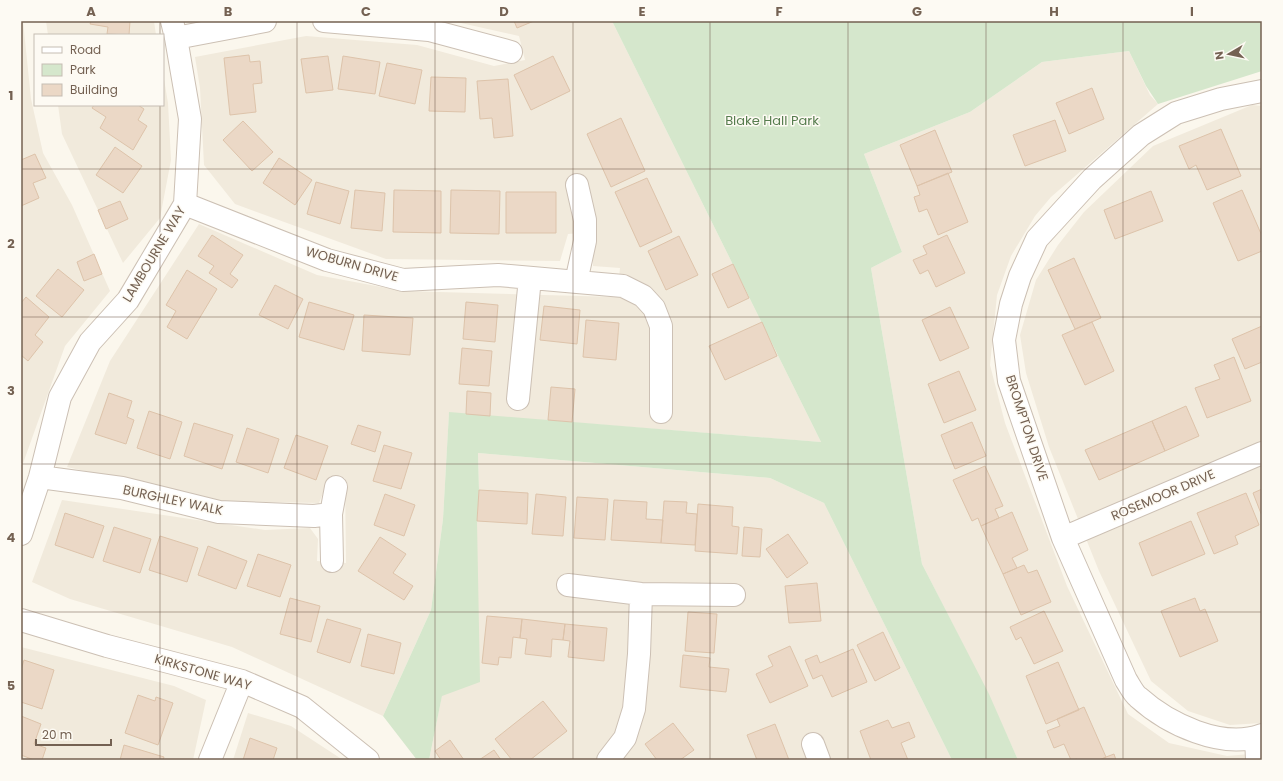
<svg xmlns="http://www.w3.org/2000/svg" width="1283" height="781" font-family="Poppins,sans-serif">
  <rect width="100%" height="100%" fill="#fbf7ed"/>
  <path fill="#f1eadc" d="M21,21H23L31,99L43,153L72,205L110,291L65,346L21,469Z
    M46,21H154L156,35H48Z
    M452,21H612L821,442L449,413L443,519L431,610L383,716L232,647L70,599L32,582L62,500L265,530L310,528L318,539L317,561L346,563L345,478L330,476L319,503L220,501L67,467L110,361L199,224L317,275L403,291L617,297L620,268L593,266V232L568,234L560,261L386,259L235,204L204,165L200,88L195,57L306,36L417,45L494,66L525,60L519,36Z
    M1129,51L1150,95L1158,104L1051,197L1035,216L1011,256L997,295L990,365L1005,423L1067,586L1128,714L1169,743L1227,756L1250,754L1262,760H1018L988,694L922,564L871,268L902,252L864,154L970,112L1042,62Z
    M163,73L168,103L171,160L160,218L123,263L62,134L58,105H163Z
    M1252,105L1262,106V723L1230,725L1188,711L1151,681L1099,571L1049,447L1026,373L1020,335L1036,280L1058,245L1084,212L1153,146Z
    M478,453L770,478L824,503L952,760H429L477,521L479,490Z
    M21,647L174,686L206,700L193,760H21Z
    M248,713L291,726L343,760H233Z"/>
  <path fill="#d5e7cc" d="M612,21H1262V71L1158,104L1146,86L1129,51L1042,62L970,112L864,154L902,252L871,268L922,564L989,694L1018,760H952L824,503L770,478L478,453L479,490L477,521L480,682L442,696L429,760H417L383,716L431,610L443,519L449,412L821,442Z"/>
  <path fill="#ebd8c6" stroke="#ddc3aa" d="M91,21H130L129,35L107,34L108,27L90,24Z
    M514,21H534L517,28Z
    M249,55L250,62L260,61L262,83L253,84L256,112L230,115L224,58Z
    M328,56L333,90L306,93L301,59Z
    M343,56L380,62L375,94L338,89Z
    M553,56L570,91L531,110L514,75Z
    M387,63L422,70L415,104L379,96Z
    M431,77L466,78L465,112L429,111Z
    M508,79L513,136L494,138L492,118L480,119L477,81Z
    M1092,88L1104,119L1069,134L1056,103Z
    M94,105H138L144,109L138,120L147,126L133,150L100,128L106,117L92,108Z
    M621,118L645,171L611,187L587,134Z
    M1055,120L1066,151L1025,166L1013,135Z
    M243,121L273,152L252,171L223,140Z
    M1221,129L1241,176L1207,190L1196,165L1189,169L1179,146Z
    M935,130L952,172L917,186L900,145Z
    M115,147L142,166L123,193L96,175Z
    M35,154L46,178L33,183L39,198L21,206V160Z
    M279,158L312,180L295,205L263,183Z
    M948,173L968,222L938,235L927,209L919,212L914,197L920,195L917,186Z
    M647,178L672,232L640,247L615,192Z
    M316,182L349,191L340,224L307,214Z
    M355,190L385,193L382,231L351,228Z
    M394,190L441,191V233L393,232Z
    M451,190L500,191L499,234L450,233Z
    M1242,190L1262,236V251L1238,261L1213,203Z
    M1151,191L1163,221L1115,239L1104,210Z
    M506,192H556V233H506Z
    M120,201L128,219L106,229L98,210Z
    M212,235L243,255L230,274L238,280L232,288L209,273L214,266L198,256Z
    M947,235L965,273L936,287L928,270L920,274L913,260L927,254L923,246Z
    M679,236L698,275L666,290L648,251Z
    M94,254L102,274L84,281L77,262Z
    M1074,258L1101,318L1075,329L1048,270Z
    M733,264L749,298L728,308L712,274Z
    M58,269L84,290L62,317L36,296Z
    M187,270L217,289L187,339L167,327L176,311L166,305Z
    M275,285L303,299L288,329L259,315Z
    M26,297L49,317L35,335L43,342L28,361L21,355V303Z
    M309,302L354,315L344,350L299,337Z
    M466,302L498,305L495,342L463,339Z
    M544,306L580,310L577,344L540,340Z
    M950,307L969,348L940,361L922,320Z
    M364,315L413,318L410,355L362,351Z
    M586,320L619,323L616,360L583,357Z
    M762,322L777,356L725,380L709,346Z
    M1092,322L1114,371L1085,385L1062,335Z
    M1262,326V362L1245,369L1232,339Z
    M462,348L492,351L489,386L459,384Z
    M1234,357L1251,401L1207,418L1195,388L1220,379L1214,365Z
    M959,371L976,410L944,423L928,384Z
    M551,387L575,389L572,422L548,420Z
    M467,391L491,393L490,416L466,414Z
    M109,393L132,401L127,417L134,420L126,444L95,434Z
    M1186,406L1199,436L1165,451L1152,421Z
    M149,411L182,422L170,459L137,448Z
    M1152,421L1165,451L1099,480L1085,450Z
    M972,422L986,456L955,469L941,435Z
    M194,423L233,435L222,469L184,456Z
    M358,425L381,432L375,452L351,444Z
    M247,428L279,439L268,473L236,462Z
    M296,435L328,446L316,480L284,468Z
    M384,445L412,453L401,489L373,481Z
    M985,466L1003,506L995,509L999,518L981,526L978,518L972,521L953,480Z
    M1262,489V516L1253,493Z
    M479,490L528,493L527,524L477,521Z
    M1246,493L1259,525L1235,536L1238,544L1214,554L1197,513Z
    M385,494L415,505L404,536L374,525Z
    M536,494L566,497L563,536L532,534Z
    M577,497L608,499L605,540L574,538Z
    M614,500L647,502L646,519L663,520L661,543L611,540Z
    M664,501L687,502L686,513L697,514L695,545L661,543Z
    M698,504L733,507L732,526L739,527L737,554L695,551Z
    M1012,512L1028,550L1012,558L1017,568L1003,574L981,526Z
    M65,513L104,526L93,558L55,545Z
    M1191,521L1205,554L1152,576L1139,543Z
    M114,527L151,539L140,573L103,561Z
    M744,527L762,529L760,557L742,556Z
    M788,534L808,563L787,578L766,549Z
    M160,536L198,548L187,582L149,570Z
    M380,537L406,554L393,573L413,586L404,600L358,571Z
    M208,546L247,561L236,589L198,575Z
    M258,554L291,565L280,597L247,586Z
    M1024,565L1028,573L1037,570L1051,602L1021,615L1003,574Z
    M817,583L821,621L789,623L785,586Z
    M290,598L320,606L311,642L280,634Z
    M1195,598L1200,611L1205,609L1218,641L1180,657L1161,611Z
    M1044,611L1063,651L1034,664L1021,637L1016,640L1010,627Z
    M688,612L717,614L714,653L685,651Z
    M487,616L522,619L520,638L513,637L511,658L499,657L498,665L482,663Z
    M327,619L361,629L350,663L317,652Z
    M522,619L565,624L563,640L552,639L551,657L525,654L527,639L520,638Z
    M565,624L607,628L604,661L568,657L570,641L563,640Z
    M883,632L900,668L875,681L857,645Z
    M368,634L401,643L394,674L361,666Z
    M790,646L808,686L770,703L756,674L773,666L768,656Z
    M853,649L867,682L832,697L822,675L813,679L805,660L817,655L820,663Z
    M683,655L710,658L709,667L729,669L726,692L680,687Z
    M24,660L54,670L42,709L21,702V670Z
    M1058,662L1079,710L1046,724L1026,676Z
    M138,695L155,701L156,697L173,703L158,745L125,733Z
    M543,701L567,731L530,760H512L495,739Z
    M1084,707L1106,757L1100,760H1078L1077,759L1071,760L1064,744L1054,748L1047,731L1060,726L1057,719Z
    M21,716L41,724L34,744L46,748L42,760H34L21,755Z
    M888,720L892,728L909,722L915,737L901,743L908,760H871L860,731Z
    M673,723L694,750L680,760H657L645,744Z
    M775,724L789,760H757L747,735Z
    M250,738L277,748L273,760H243Z
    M450,740L464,760H441L435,751Z
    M124,745L164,757L163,760H120Z
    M494,750L501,760H479Z
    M1114,754L1116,760H1100L1106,757Z"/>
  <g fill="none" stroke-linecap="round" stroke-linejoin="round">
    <g stroke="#ccc0b4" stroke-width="24">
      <path id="minor" d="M324,21L429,30L511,52
        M176,38L265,21
        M1262,91L1221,99L1176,113L1141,135L1092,179L1037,239L1020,276L1011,304L1004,340L1009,381L1063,538L1126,680C1130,686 1133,693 1138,697C1168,724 1222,750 1262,735
        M185,204L327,260L403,280L498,275L623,286L643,296L654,308L661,326V412
        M576,282L585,241V220L577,185
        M518,399L530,278
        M40,477L122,488L219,512L314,516L331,514
        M21,534L40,477L60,397L90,342L128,300L185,204L190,119L176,38L172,21
        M1063,538L1262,453
        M332,561L331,514L336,487
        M568,585L641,594L734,595
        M21,620L107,646L242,681L302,707L368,760
        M1256,737L1257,760
        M813,744L819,760
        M210,760L242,681
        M608,760L625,738L634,709L639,654L641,594"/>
    </g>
    <use href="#minor" stroke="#fff" stroke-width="22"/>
  </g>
  <path fill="none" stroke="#746152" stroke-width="1" stroke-opacity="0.55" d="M160,21V35M297,21V760M435,21V760M573,21V760M710,21V760M848,21V760M986,21V760M1123,21V760M160,105V760M21,169H1262M21,317H1262M21,464H1262M21,612H1262"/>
  <g text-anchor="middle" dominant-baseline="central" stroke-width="3" stroke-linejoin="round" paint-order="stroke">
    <g font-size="13" fill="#577d4f" stroke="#fdfaf3">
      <text x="772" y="120">Blake Hall Park</text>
    </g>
    <g font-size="13" fill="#746152" stroke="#fdfaf3">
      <text transform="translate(154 254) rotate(-59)">LAMBOURNE WAY</text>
      <text transform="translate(352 264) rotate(16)">WOBURN DRIVE</text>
      <text transform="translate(1027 428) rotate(72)">BROMPTON DRIVE</text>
      <text transform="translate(1163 495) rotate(-23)">ROSEMOOR DRIVE</text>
      <text transform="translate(173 500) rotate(12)">BURGHLEY WALK</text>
      <text transform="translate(203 672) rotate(16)">KIRKSTONE WAY</text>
    </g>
  </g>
  <rect width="1283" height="781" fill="none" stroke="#fdfaf3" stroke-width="44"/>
  <rect x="34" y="34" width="130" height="72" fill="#fdfaf3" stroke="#c6bdb3"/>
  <rect x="42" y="47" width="20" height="6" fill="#ffffff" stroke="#c6bdb3"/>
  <text x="70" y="54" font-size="12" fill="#746152">Road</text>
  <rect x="42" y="64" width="20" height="12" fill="#d5e7cc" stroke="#c6bdb3"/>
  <text x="70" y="74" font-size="12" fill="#746152">Park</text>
  <rect x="42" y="84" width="20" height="12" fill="#ebd8c6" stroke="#c6bdb3"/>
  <text x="70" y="94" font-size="12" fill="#746152">Building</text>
  <g transform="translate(1229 54) rotate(261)" stroke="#fdfaf3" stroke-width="3" paint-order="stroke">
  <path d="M0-3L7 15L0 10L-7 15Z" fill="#746152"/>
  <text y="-6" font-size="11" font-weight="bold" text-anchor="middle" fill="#746152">N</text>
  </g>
  <path d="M36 739v6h75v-6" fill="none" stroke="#746152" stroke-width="2"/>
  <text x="42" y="739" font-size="12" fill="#746152" stroke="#fdfaf3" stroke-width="3" paint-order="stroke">20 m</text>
  <rect x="22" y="22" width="1239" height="737" fill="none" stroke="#746152" stroke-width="1.5"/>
  <g font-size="13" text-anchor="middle" font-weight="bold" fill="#746152">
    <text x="91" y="16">A</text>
    <text x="228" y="16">B</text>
    <text x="366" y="16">C</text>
    <text x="504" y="16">D</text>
    <text x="642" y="16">E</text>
    <text x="779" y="16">F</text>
    <text x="917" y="16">G</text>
    <text x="1054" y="16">H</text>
    <text x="1192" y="16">I</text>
    <text x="11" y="100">1</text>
    <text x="11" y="248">2</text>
    <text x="11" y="395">3</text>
    <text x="11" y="542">4</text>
    <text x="11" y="690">5</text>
  </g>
</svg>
